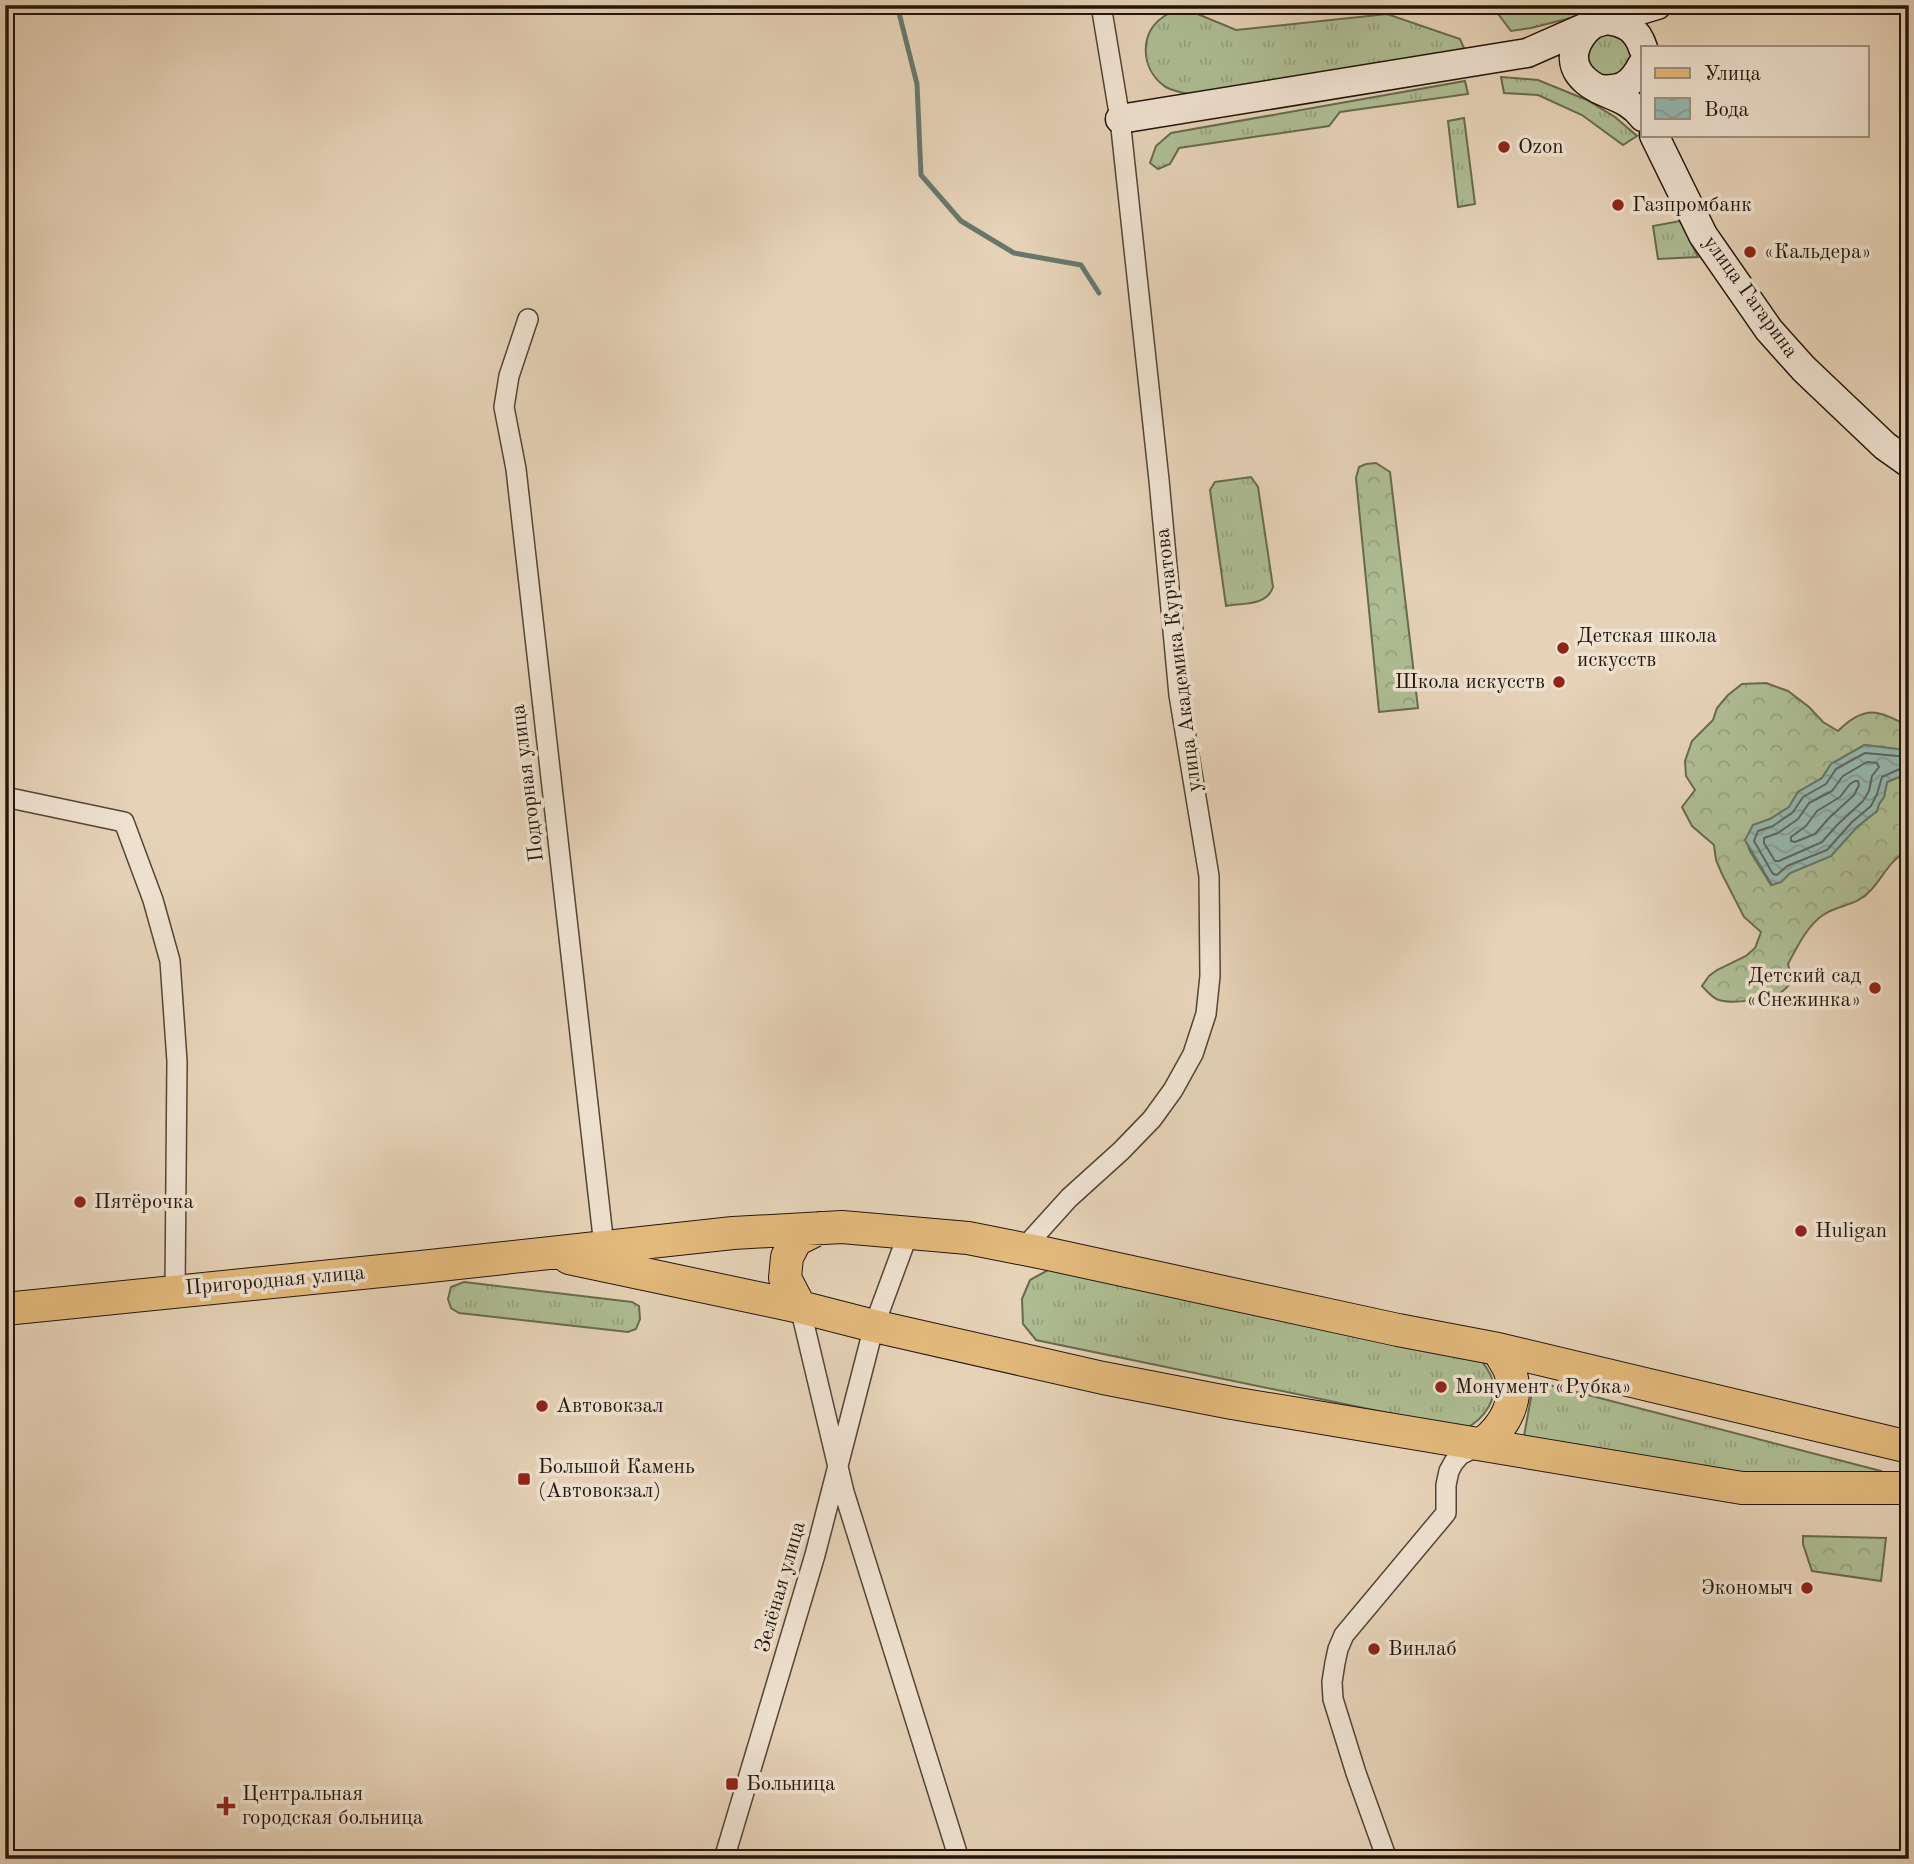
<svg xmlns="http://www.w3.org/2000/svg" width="1914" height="1864" font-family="'Old Standard TT',serif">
  <defs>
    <pattern id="grass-tufts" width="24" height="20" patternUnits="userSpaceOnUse" patternTransform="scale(1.75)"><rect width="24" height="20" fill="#aebd93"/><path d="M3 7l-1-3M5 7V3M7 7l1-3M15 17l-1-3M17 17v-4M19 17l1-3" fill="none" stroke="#95a27d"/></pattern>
    <pattern id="forest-crowns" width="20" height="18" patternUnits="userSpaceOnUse" patternTransform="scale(1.75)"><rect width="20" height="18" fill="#aebd93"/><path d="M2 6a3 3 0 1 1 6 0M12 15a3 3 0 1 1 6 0" fill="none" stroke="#95a27d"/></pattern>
    <pattern id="water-waves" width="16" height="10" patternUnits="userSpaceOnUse" patternTransform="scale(1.75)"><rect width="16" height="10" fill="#96b8af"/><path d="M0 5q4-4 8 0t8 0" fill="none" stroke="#819d95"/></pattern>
  </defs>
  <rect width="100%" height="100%" fill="#e6d2b7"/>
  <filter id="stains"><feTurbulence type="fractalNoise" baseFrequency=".00286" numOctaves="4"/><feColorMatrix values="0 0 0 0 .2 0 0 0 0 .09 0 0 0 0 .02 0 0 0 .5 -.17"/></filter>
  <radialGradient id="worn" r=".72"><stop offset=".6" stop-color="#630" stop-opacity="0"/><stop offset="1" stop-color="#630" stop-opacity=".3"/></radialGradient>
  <path fill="url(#grass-tufts)" stroke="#686a4f" stroke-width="2" d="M1495,5H1605L1598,11L1531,28L1511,31L1496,11Z
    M1183,8L1236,30L1387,14L1460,39L1466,53L1189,94C1181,92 1169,91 1163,85C1141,68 1139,34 1163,17C1168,13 1177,11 1183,8Z
    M1616,32L1633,53L1632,62L1620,76L1602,78L1587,66L1586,48L1590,39Z
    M1501,77L1538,80L1587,100L1615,117L1637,136L1623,145L1582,115L1538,95L1504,93Z
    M1465,81L1468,94L1340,112L1329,126L1179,148L1170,164L1158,169L1150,163L1156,146L1171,133Z
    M1464,118L1475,204L1458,207L1448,121Z
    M1680,221L1698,257L1658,259L1653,226Z
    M1251,477L1258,487L1273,587C1267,606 1243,603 1226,606L1210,490L1215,482Z
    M1050,1269L1482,1361C1485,1366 1489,1371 1491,1376C1500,1398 1484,1419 1465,1429L1036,1340L1023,1324L1022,1299L1030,1280Z
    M464,1282L632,1302L639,1306L640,1319L636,1329L628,1332L459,1313L451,1308L448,1299L451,1287Z
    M1534,1381L1881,1471L1879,1480L1750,1484L1522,1447Z"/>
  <path fill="url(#forest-crowns)" stroke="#686a4f" stroke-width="2" d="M1376,463L1390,472L1418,708L1379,712L1356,478L1359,467L1366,464Z
    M1766,683L1788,691L1809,707L1823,722L1838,731C1864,705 1879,709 1909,727V752L1905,750L1864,745L1831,764L1822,778L1798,792L1789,807L1770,819L1753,825L1746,840L1750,851L1771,885L1781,882L1790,873L1831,856L1857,827L1877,811L1879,804L1884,797L1887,782L1909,773V850C1890,859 1884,876 1871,890C1856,907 1839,904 1823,915C1807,926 1797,947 1788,964L1792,981C1789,985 1785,990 1780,993C1770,1000 1731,1004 1719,1000C1712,998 1707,991 1702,986L1709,976L1717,970L1746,956L1755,948L1761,932L1744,917L1722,874L1716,860L1714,845L1692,826L1682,807L1695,790L1686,776L1685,761L1692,741L1713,720L1717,708L1728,695L1742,684Z
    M1803,1536L1886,1538L1881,1581L1812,1571L1803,1544Z"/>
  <path fill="url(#water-waves)" stroke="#68776d" stroke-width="2" d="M1865,745L1905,750L1909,752V773L1887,782L1884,797L1879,804L1877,811L1857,827L1831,856L1790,873L1781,882L1772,885L1745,840L1753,825L1770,819L1789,807L1798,792L1822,778L1831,764Z"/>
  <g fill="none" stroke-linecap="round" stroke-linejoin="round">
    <path stroke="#5c675d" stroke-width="2" d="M1909,757L1865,753L1836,769L1826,784L1803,797L1793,812L1773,826L1758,831L1754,841L1773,874L1777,875L1787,866L1827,850L1852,822L1871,806L1877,794L1882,777L1904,767H1909
      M1867,762L1877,763L1879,767L1872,776L1869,791L1863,801L1837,825L1822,842L1779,861H1775L1764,843V838L1778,833L1798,819L1809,803L1832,791L1843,776Z
      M1855,781H1858L1859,785L1854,795L1829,818L1815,834L1795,842L1791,841V837L1806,826L1817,811L1840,797L1850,784Z"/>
    <path stroke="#68776d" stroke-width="5" d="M897,5L917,84L921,175L961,221L1014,253L1081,265L1099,293"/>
    <g stroke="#534536" stroke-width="22">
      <path id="street" d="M528,319L509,376L504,407L516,469L604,1246
        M5,797L124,822L153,900L170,961L177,1061L175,1291
        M1023,1249L1069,1198L1121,1151L1152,1119L1173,1090L1193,1054L1206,1014L1210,976L1209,876L1179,695L1159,480L1120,119L1101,5
        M800,1307L844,1492L959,1859
        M724,1859L815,1555L874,1326L908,1234
        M1387,1859L1356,1773L1333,1699L1332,1682L1335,1663L1338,1649L1344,1635L1446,1513V1485L1449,1471L1454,1462L1460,1455L1480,1445"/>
    </g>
    <g stroke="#22160b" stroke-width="31">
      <path id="secondary" d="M1606,20C1625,22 1637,29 1643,48
        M1593,24C1574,39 1565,63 1586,81C1603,96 1627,95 1643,117
        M1598,89C1621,91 1631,86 1642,65
        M1120,119L1527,53L1593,24L1657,5
        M1654,135L1703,235L1769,330L1804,369L1885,446L1909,463"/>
    </g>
    <g stroke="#22160b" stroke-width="34">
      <path id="primary" d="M569,1258L800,1307L874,1326L1103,1378L1232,1403L1742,1488H1909
        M800,1307L785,1278L787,1257L796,1240L820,1228
        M5,1309L421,1267L733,1233L842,1227L968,1238L1044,1253L1398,1330L1498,1349L1909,1447
        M1482,1444C1505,1427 1521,1398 1509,1369C1506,1362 1501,1356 1498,1349"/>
    </g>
    <use href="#street" stroke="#efe2d0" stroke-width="19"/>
    <use href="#secondary" stroke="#efe2d0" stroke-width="28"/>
    <use href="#primary" stroke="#e3b97c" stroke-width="32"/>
  </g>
  <g fill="#8f2418" stroke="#efe2d0" stroke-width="2.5">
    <circle cx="1504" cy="147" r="7"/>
    <circle cx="1618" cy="205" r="7"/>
    <circle cx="1750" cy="252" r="7"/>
    <circle cx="1563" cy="648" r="7"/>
    <circle cx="1559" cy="682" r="7"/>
    <circle cx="1875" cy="988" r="7"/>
    <circle cx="80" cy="1202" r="7"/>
    <circle cx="1801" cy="1231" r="7"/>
    <circle cx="1441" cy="1387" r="7"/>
    <circle cx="542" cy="1406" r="7"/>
    <rect x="517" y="1472" width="14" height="14" rx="3.5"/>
    <circle cx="1807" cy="1588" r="7"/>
    <circle cx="1374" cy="1649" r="7"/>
    <rect x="725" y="1777" width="14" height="14" rx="3.5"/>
    <path d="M222.5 1795.5h7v7h7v7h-7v7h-7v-7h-7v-7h7z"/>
  </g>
  <g text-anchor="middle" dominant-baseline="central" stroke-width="7" stroke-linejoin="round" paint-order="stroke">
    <g font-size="21" fill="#22160b" stroke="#efe2d0" text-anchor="start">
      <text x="1518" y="147">Ozon</text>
      <text x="1632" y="205">Газпромбанк</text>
      <text x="1764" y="252">«Кальдера»</text>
      <text x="1577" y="636">Детская школа<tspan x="1577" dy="24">искусств</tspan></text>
      <text x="1545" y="682" text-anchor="end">Школа искусств</text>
      <text x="1861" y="976" text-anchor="end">Детский сад<tspan x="1861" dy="24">«Снежинка»</tspan></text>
      <text x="94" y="1202">Пятёрочка</text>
      <text x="1815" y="1231">Huligan</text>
      <text x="1455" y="1387">Монумент «Рубка»</text>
      <text x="556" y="1406">Автовокзал</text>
      <text x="538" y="1467">Большой Камень<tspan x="538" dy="24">(Автовокзал)</tspan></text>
      <text x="1793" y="1588" text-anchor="end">Экономыч</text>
      <text x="1388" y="1649">Винлаб</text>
      <text x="746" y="1784">Больница</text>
      <text x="242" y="1794">Центральная<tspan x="242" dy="24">городская больница</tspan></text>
    </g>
    <g font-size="21" fill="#22160b" stroke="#efe2d0">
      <text transform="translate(1750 297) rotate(54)">улица Гагарина</text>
      <text transform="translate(1179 660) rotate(-97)">улица Академика Курчатова</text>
      <text transform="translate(528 783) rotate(-97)">Подгорная улица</text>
      <text transform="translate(275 1281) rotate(-5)">Пригородная улица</text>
      <text transform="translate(781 1587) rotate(-74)">Зелёная улица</text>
    </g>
  </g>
  <rect width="1914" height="1864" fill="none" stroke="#e6d2b7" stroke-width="28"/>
  <rect x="7" y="7" width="1900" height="1850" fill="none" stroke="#22160b" stroke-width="3.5"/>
  <rect x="14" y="14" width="1886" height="1836" fill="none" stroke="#22160b" stroke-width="2"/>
  <rect x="1641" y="46" width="228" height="91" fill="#efe2d0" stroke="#9d9081" stroke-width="2"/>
  <rect x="1655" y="68" width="35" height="10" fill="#e3b97c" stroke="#9d9081" stroke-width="2"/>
  <text x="1704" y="80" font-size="21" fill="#22160b">Улица</text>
  <rect x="1655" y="98" width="35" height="21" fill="url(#water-waves)" stroke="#9d9081" stroke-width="2"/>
  <text x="1704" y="116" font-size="21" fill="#22160b">Вода</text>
  <rect width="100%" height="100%" filter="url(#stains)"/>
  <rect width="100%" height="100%" fill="url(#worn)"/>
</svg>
